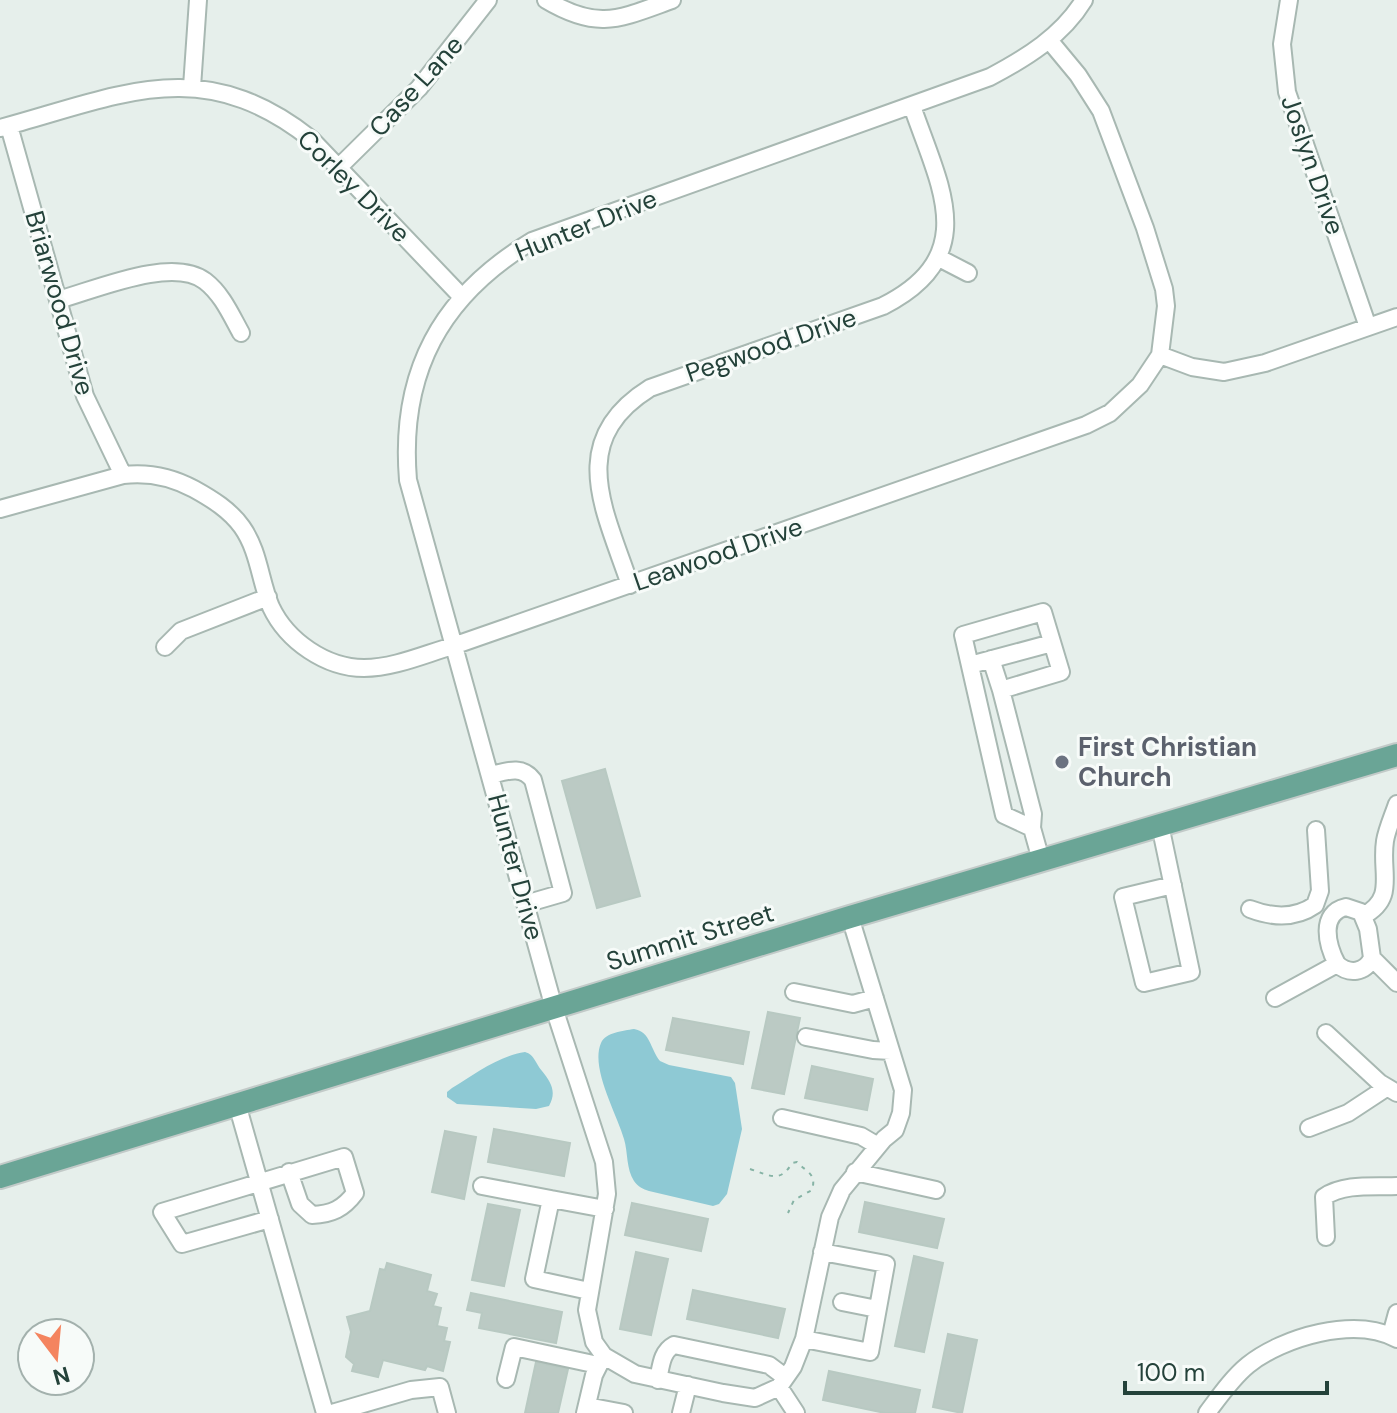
<svg xmlns="http://www.w3.org/2000/svg" width="1397" height="1413" font-family="'DM Sans',sans-serif">
  <rect width="100%" height="100%" fill="#e6efeb"/>
  <path fill="#8ec9d4" d="M634,1029C651,1032 650,1049 660,1061L669,1065L731,1077L735,1083L742,1129L727,1194L719,1204L713,1206L649,1191C643,1189 638,1187 634,1181C626,1169 628,1152 624,1139C617,1114 590,1068 601,1043C606,1032 623,1031 634,1029Z
    M525,1052C535,1055 535,1063 542,1071C551,1082 557,1092 549,1106L536,1109L457,1104L447,1097V1092L452,1088C475,1074 498,1056 525,1052Z"/>
  <path fill="#bbcac4" stroke="#b8c9c2" stroke-width="2" d="M605,769L640,896L597,908L562,781Z
    M768,1012L800,1018L784,1094L752,1088Z
    M673,1018L749,1032L743,1064L666,1050Z
    M812,1066L873,1079L867,1110L805,1098Z
    M494,1129L570,1143L564,1176L488,1162Z
    M445,1131L476,1137L464,1199L432,1192Z
    M865,1202L944,1219L937,1248L859,1232Z
    M632,1203L708,1219L701,1251L625,1235Z
    M488,1204L520,1210L504,1286L472,1280Z
    M636,1252L668,1259L651,1335L620,1329Z
    M914,1256L943,1263L924,1352L895,1346Z
    M387,1263L431,1275L427,1291L437,1294L433,1306L441,1308L437,1326L447,1328L444,1341L450,1342L443,1371L427,1366L425,1370L383,1360L378,1377L352,1371L354,1364L346,1357L351,1332L347,1317L370,1311L380,1269L385,1270Z
    M693,1290L785,1309L778,1338L687,1319Z
    M471,1293L562,1312L556,1343L479,1328L482,1313L467,1310Z
    M948,1334L977,1340L962,1413L933,1407Z
    M536,1362L568,1369L558,1413H525Z
    M829,1371L920,1390L915,1413H885L823,1400Z"/>
  <g fill="none" stroke-linecap="round" stroke-linejoin="round">
    <g stroke="#a8b8b2" stroke-width="20">
      <path id="minor" d="M546,0C598,31 619,19 672,0
        M1289,0L1282,44L1287,92L1368,327
        M192,87L198,0
        M9,126L85,396L123,475
        M0,128C119,96 201,52 311,139L461,296
        M339,167L419,88L488,0
        M939,258L968,273
        M58,300C95,290 172,256 205,281C222,294 231,315 241,333
        M1160,355L1192,367L1224,372L1265,363L1397,317
        M0,509L123,475C148,472 172,477 194,489C212,499 230,510 242,527C259,551 260,581 271,607C287,641 326,668 364,668C394,668 425,654 453,646L1086,425L1110,413L1140,385L1160,355L1166,306L1164,289L1145,228L1101,111L1078,75L1049,40
        M630,585C605,510 565,441 650,388L883,306C982,256 940,187 912,106
        M165,647L181,631L268,597
        M991,659L1001,690
        M970,665L1052,643
        M491,775C507,771 522,765 533,780L563,893L525,904
        M1160,825L1191,972L1144,983L1123,897L1173,885
        M1032,828L1033,814L1001,690L1061,672L1043,612L963,635L1004,815L1032,828L1041,860
        M1250,909C1271,917 1295,919 1315,905L1320,891L1316,830
        M1363,916C1397,898 1380,873 1385,841C1387,829 1393,816 1397,804
        M850,917L903,1090L901,1113L895,1130L884,1139L842,1190L830,1217L804,1339L793,1367L779,1387L755,1398L723,1393L635,1374L604,1356L594,1342L587,1310L607,1194L604,1162L554,1008L408,480C399,372 441,296 532,241L990,77C1026,58 1062,36 1084,0
        M1372,958C1365,973 1349,975 1337,964C1327,945 1319,913 1346,907L1361,912L1368,929L1372,958L1397,983
        M794,992L853,1004L875,998
        M1275,998L1337,964
        M1326,1033L1380,1083L1397,1093
        M806,1037L873,1050L891,1051
        M237,1104L325,1413
        M782,1118L861,1136L878,1146
        M1309,1128L1348,1113L1386,1088
        M855,1172L936,1190
        M482,1186L551,1199
        M270,1219L182,1244L162,1212L344,1157L355,1193C343,1209 332,1214 312,1215L300,1204L289,1172
        M1326,1237L1324,1197C1344,1183 1374,1187 1397,1186
        M589,1291L534,1279L551,1199L605,1209
        M842,1302L877,1309
        M1391,1335L1397,1313
        M804,1339L870,1352L886,1264L822,1252
        M506,1379L514,1347L598,1365
        M658,1380C661,1367 661,1352 674,1345L769,1365L785,1377
        M779,1387L796,1413
        M587,1406L624,1413
        M332,1413L411,1390L440,1387L447,1413
        M585,1413L594,1375L603,1357
        M681,1413L688,1385
        M1207,1413C1219,1397 1232,1378 1248,1365C1283,1337 1355,1316 1397,1339"/>
    </g>
    <g stroke="#c2cac8" stroke-width="26">
      <path id="major" d="M0,1177L850,917L1397,755"/>
    </g>
    <path stroke="#86b3a5" stroke-width="2" stroke-dasharray="4 6" stroke-linecap="butt" d="M750,1169C769,1175 780,1184 792,1163L797,1162C806,1172 817,1173 812,1190L794,1200L788,1213"/>
    <use href="#minor" stroke="#fff" stroke-width="16"/>
    <use href="#major" stroke="#6aa596" stroke-width="22"/>
  </g>
  <circle fill="#6b7280" stroke="#f7fbf9" stroke-width="3" cx="1062" cy="762" r="8"/>
  <g text-anchor="middle" dominant-baseline="central" stroke-width="6" stroke-linejoin="round" paint-order="stroke">
    <g font-size="26" fill="#24423a" stroke="#f7fbf9">
      <text transform="translate(416 86) rotate(-48)">Case Lane</text>
      <text transform="translate(1313 165) rotate(71)">Joslyn Drive</text>
      <text transform="translate(354 186) rotate(45)">Corley Drive</text>
      <text transform="translate(586 225) rotate(-22)">Hunter Drive</text>
      <text transform="translate(60 303) rotate(74)">Briarwood Drive</text>
      <text transform="translate(771 345) rotate(-19)">Pegwood Drive</text>
      <text transform="translate(718 554) rotate(-19)">Leawood Drive</text>
      <text transform="translate(516 867) rotate(75)">Hunter Drive</text>
      <text transform="translate(690 937) rotate(-17)">Summit Street</text>
    </g>
    <g font-size="26" font-weight="bold" fill="#5b616d" stroke="#f7fbf9" text-anchor="start">
      <text x="1078" y="747">First Christian<tspan x="1078" dy="30">Church</tspan></text>
    </g>
  </g>
  <g transform="translate(56 1357) rotate(164)"><circle r="38" fill="#f7fbf9" stroke="#a3b1ad" stroke-width="2"/>
  <path d="M0-6L14 30L0 20L-14 30Z" fill="#f4845f"/>
  <text y="-12" font-size="22" font-weight="bold" text-anchor="middle" fill="#24423a">N</text>
  </g>
  <path d="M1125 1381v12h202v-12" fill="none" stroke="#24423a" stroke-width="4"/>
  <text x="1137" y="1381" font-size="24" fill="#24423a" stroke="#f7fbf9" stroke-width="6" paint-order="stroke">100 m</text>
</svg>
